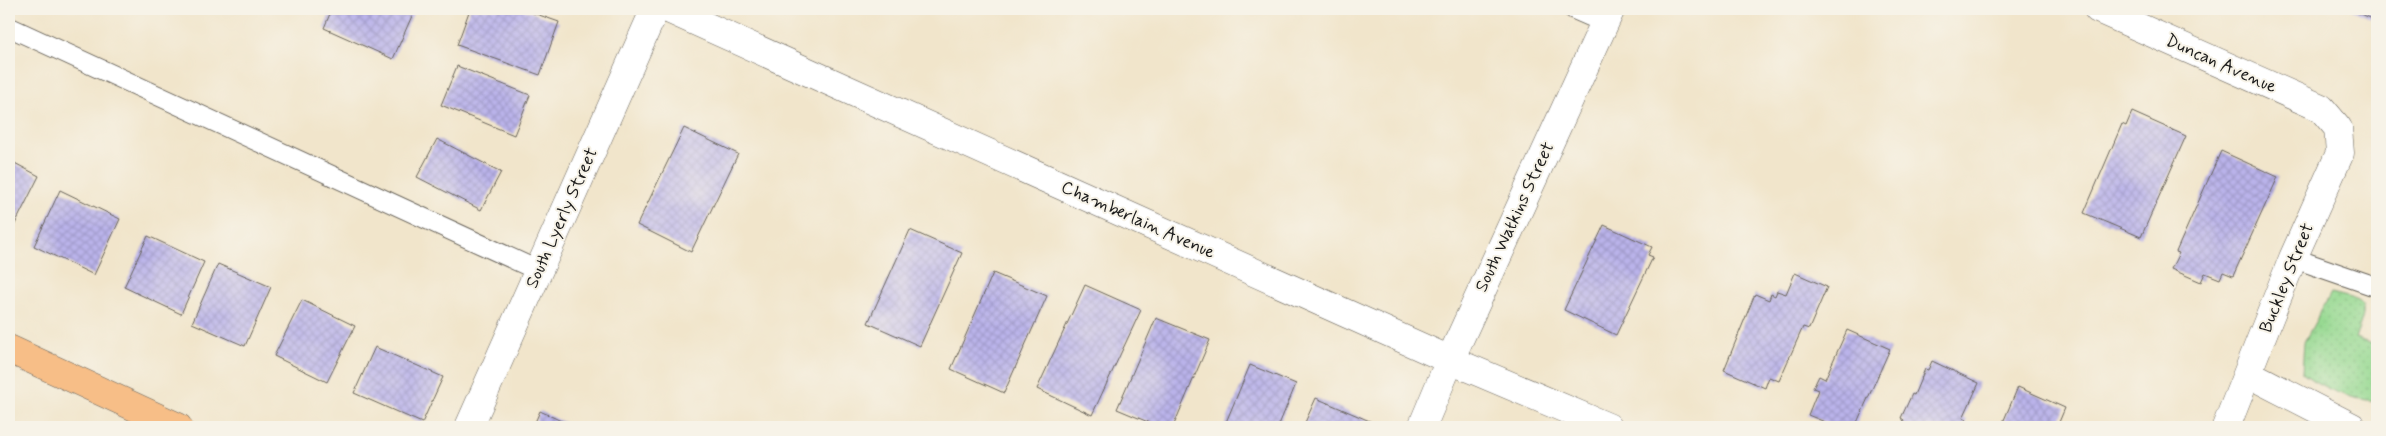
<svg xmlns="http://www.w3.org/2000/svg" width="2386" height="436" font-family="Mynerve,sans-serif">
  <defs>
    <pattern id="green-dots" width="8" height="8" patternUnits="userSpaceOnUse" patternTransform="scale(1.25)"><rect width="8" height="8" fill="#96d991"/><path d="M2 2h.1M6 6h.1" fill="none" stroke="#81ba7c" stroke-width="1.8" stroke-linecap="round"/></pattern>
    <pattern id="building-cross-hatch" width="8" height="8" patternUnits="userSpaceOnUse" patternTransform="scale(1.25)"><rect width="8" height="8" fill="#bab3ea"/><path d="M0 0l8 8M0 8l8-8" fill="none" stroke="#9f99c8"/></pattern>
  </defs>
  <rect width="100%" height="100%" fill="#f7f3e8"/>
  <filter id="ink" filterUnits="userSpaceOnUse"><feTurbulence type="fractalNoise" baseFrequency=".02" numOctaves="2"/><feDisplacementMap in="SourceGraphic" scale="10" xChannelSelector="R" yChannelSelector="G"/><feConvolveMatrix kernelMatrix="1 2 1 2 8 2 1 2 1" color-interpolation-filters="sRGB"/></filter>
  <filter id="wash" filterUnits="userSpaceOnUse"><feTurbulence type="fractalNoise" baseFrequency=".0096" numOctaves="4" result="noise"/><feDisplacementMap in="SourceGraphic" scale="20" xChannelSelector="R" yChannelSelector="G"/><feGaussianBlur stdDeviation="1.12" result="paint"/><feColorMatrix in="noise" values="0 0 0 0 0 0 0 0 0 0 0 0 0 0 0 0 0 1.4 0 .05"/><feComposite in="paint" operator="in"/></filter>
  <g filter="url(#wash)">
    <rect width="100%" height="100%" fill="#f1e5cb"/>
    <path fill="url(#green-dots)" stroke="#597a56" d="M2331,293C2366,301 2370,303 2355,338L2377,346V401C2347,399 2327,390 2302,373L2304,342Z"/>
    <g id="blocks">
      <path fill="url(#building-cross-hatch)" d="M332,9H415L393,59L324,28Z
        M470,9H522L559,22L540,75L457,45Z
        M2350,9H2377V21Z
        M457,66L530,95L514,135L441,105Z
        M2132,112L2186,136L2141,237L2084,213L2122,124L2126,126Z
        M684,128L738,154L691,252L637,225Z
        M437,139L501,172L481,210L417,177Z
        M2221,151L2278,177L2233,276L2223,272L2220,279L2205,273L2201,282L2171,269L2179,253L2176,252Z
        M9,160L39,176L9,236Z
        M60,190L120,219L94,275L34,246Z
        M1604,225L1652,247L1648,255L1653,257L1616,335L1564,310Z
        M910,230L962,253L920,346L868,323Z
        M148,236L204,262L181,314L124,287Z
        M218,264L271,287L245,346L192,323Z
        M993,273L1047,296L1004,393L951,369Z
        M1795,273L1827,287L1809,329L1803,327L1779,381L1769,377L1765,388L1724,370L1755,294L1769,300L1771,294L1775,296L1777,291L1786,294Z
        M1085,285L1141,310L1092,415L1037,389Z
        M302,300L355,326L327,382L274,356Z
        M1156,318L1210,340L1173,427H1160L1117,409Z
        M1847,330L1890,349L1855,427H1837L1808,415L1818,390L1813,388L1819,376L1825,379Z
        M375,347L443,377L422,423L354,393Z
        M1932,361L1979,383L1963,418L1967,420L1964,427H1901L1904,420L1901,418L1912,394L1914,395L1925,369L1928,370Z
        M1250,365L1296,384L1278,427H1224Z
        M2018,387L2065,408L2057,427H2001Z
        M1316,398L1372,422L1370,427H1303Z
        M540,411L574,427H533Z"/>
    </g>
  </g>
  <g filter="url(#ink)">
    <use href="#blocks" fill-opacity="0" stroke="#676259" stroke-width="1"/>
    <g fill="none" stroke-linecap="round" stroke-linejoin="round">
      <g stroke="#676259" stroke-width="21">
        <path id="lane" d="M1573,9L1605,23
          M9,27L539,271
          M2293,258L2377,287"/>
      </g>
      <g stroke="#676259" stroke-width="29">
        <path id="street" d="M668,9L1450,360L1608,427
          M2098,9L2321,108L2338,128L2340,153L2293,258L2226,427
          M2249,374L2352,427
          M469,427L655,9
          M1422,427L1450,360L1611,9"/>
      </g>
      <g stroke="#676259" stroke-width="29">
        <path id="primary" d="M9,349L178,427"/>
      </g>
      <use href="#lane" stroke="#fff" stroke-width="19"/>
      <use href="#street" stroke="#fff" stroke-width="28"/>
      <use href="#primary" stroke="#f7be87" stroke-width="28"/>
    </g>
  </g>
  <g text-anchor="middle" dominant-baseline="central" stroke-width="4" stroke-linejoin="round" paint-order="stroke">
    <g font-size="18" fill="#1c1c1c" stroke="#f7f3e8">
      <text transform="translate(2221 64) rotate(24)">Duncan Avenue</text>
      <text transform="translate(1515 217) rotate(-65)">South Watkins Street</text>
      <text transform="translate(562 218) rotate(-66)">South Lyerly Street</text>
      <text transform="translate(1138 220) rotate(24)">Chamberlain Avenue</text>
      <text transform="translate(2287 278) rotate(-68)">Buckley Street</text>
    </g>
  </g>
  <rect width="2386" height="436" fill="none" stroke="#f7f3e8" stroke-width="30"/>
</svg>
